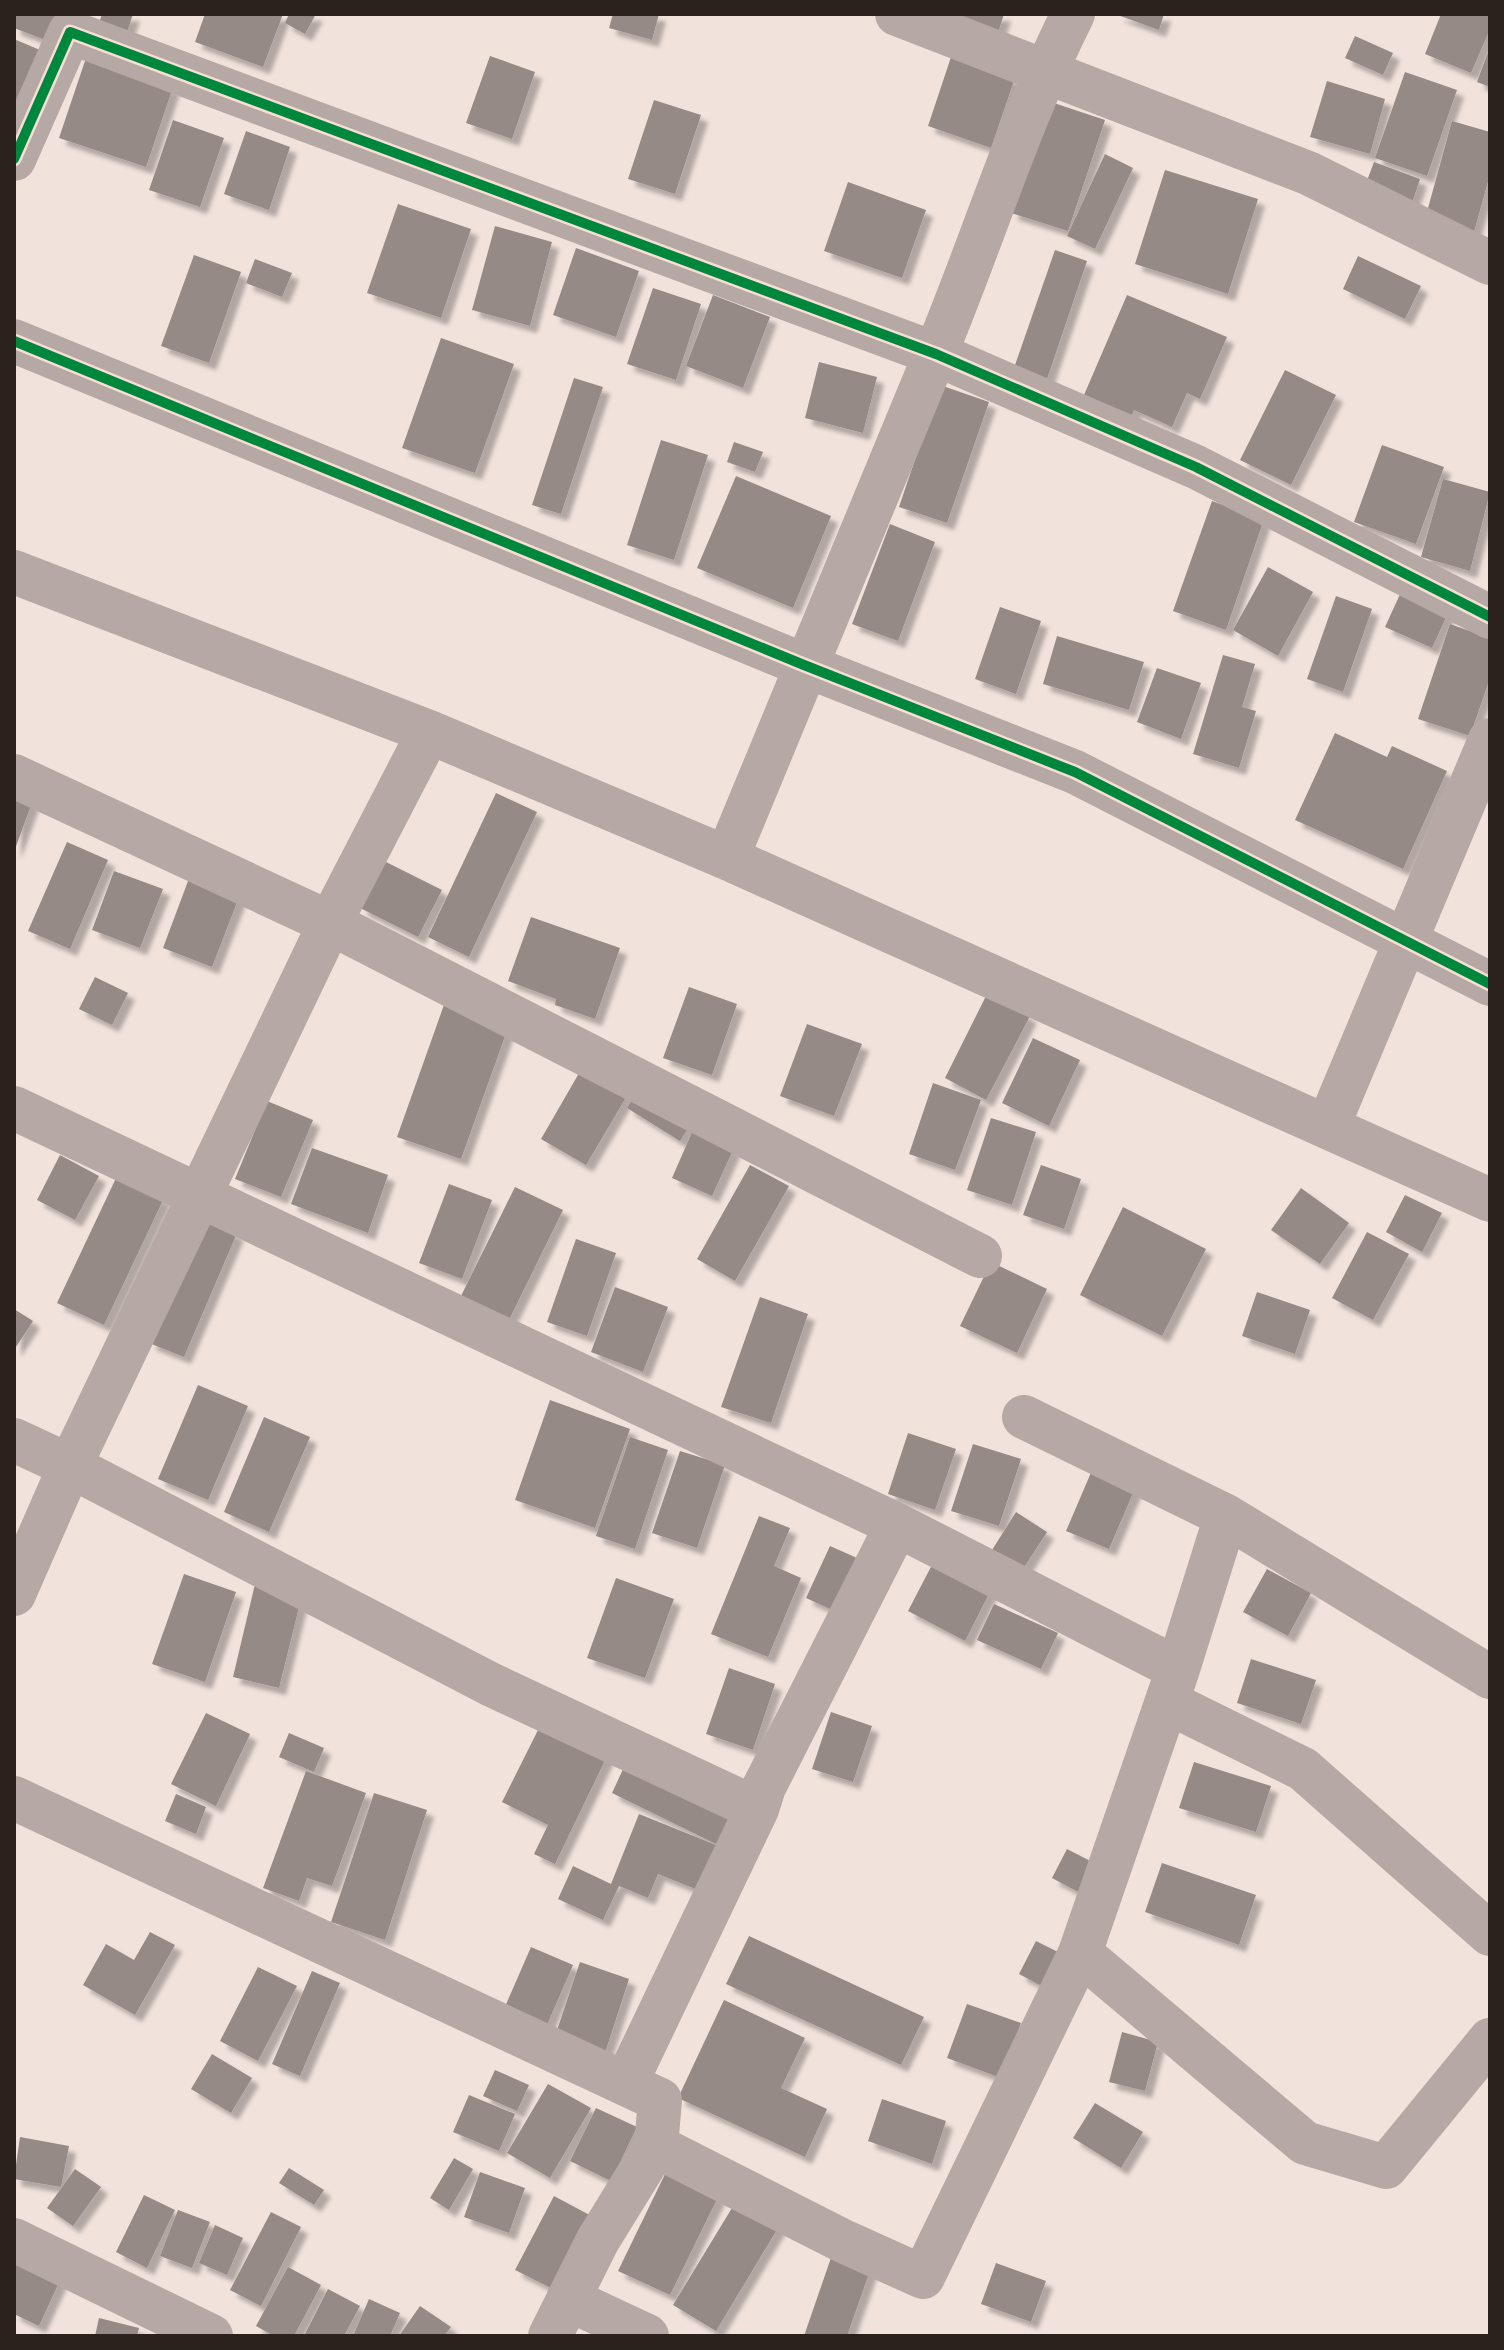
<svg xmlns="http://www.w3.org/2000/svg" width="1504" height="2350" font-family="'Space Grotesk',sans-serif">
  <defs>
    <filter id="shadow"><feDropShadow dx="7" dy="7" stdDeviation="2" flood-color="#0004"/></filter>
  </defs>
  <rect width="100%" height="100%" fill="#f1e2dc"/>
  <path fill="#958a86" filter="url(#shadow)" d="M14,14H58L48,41L14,28Z
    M102,14H133L127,32L99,23Z
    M205,14H283L263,67L195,42Z
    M289,14H316L305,34L285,23Z
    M613,14H659L652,40L609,28Z
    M932,14H1004L997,36Z
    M1115,14H1164L1159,30Z
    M1441,14H1490V29L1471,73L1425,54Z
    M1355,36L1393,53L1383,75L1345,58Z
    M14,39L40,50L18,101L14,99Z
    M1490,47V87L1477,82Z
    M490,56L535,72L512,139L466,123Z
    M951,57L1015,78L991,148L928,126Z
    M86,58L173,87L146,167L59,138Z
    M1405,72L1457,90L1427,176L1375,158Z
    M1327,81L1385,99L1370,154L1310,137Z
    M654,100L701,115L675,194L628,179Z
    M1048,101L1105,120L1068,231L1011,213Z
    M173,120L224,138L200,207L149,190Z
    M1452,121L1490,132V174L1474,232L1425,219Z
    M246,131L290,147L269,210L224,194Z
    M1105,154L1133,168L1095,249L1067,236Z
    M1374,162L1420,179L1409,212L1362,194Z
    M1165,170L1258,199L1228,294L1135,264Z
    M848,182L926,210L902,278L824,251Z
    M398,204L471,229L441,318L367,293Z
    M495,226L552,242L530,326L472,310Z
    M576,248L639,271L616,337L553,315Z
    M1055,250L1087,261L1047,379L1014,368Z
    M194,255L241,272L209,363L161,346Z
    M1358,256L1421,286L1405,319L1343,289Z
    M255,259L292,273L282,297L246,283Z
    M653,288L701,304L676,380L627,364Z
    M713,295L770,317L743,388L686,366Z
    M1127,295L1227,337L1200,399L1187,393L1172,427L1134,410L1132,415L1084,395Z
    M441,338L514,364L475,473L402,448Z
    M819,362L877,377L863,433L805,418Z
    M1285,370L1336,395L1291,485L1240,460Z
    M574,378L603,387L561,514L532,505Z
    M940,385L989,402L947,523L899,507Z
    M661,440L708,455L674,560L627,545Z
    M734,442L763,452L755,472L727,462Z
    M1382,445L1444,467L1416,544L1354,522Z
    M736,476L831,516L793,608L697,568Z
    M1443,479L1490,492L1470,571L1421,557Z
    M1212,501L1264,519L1226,630L1173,611Z
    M890,524L935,542L898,641L852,624Z
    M1268,567L1313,592L1278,656L1233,630Z
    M1402,590L1449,611L1432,648L1385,627Z
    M1336,596L1372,609L1343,692L1307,679Z
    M1000,607L1041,621L1016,694L975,679Z
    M1450,624L1490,638V678L1470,736L1418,719Z
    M1057,636L1144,662L1129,710L1043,684Z
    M1223,655L1255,664L1242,707L1256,711L1239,768L1193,754Z
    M1157,668L1201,683L1181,739L1137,722Z
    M1335,733L1387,757L1392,746L1447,771L1403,869L1295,820Z
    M14,789L34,797L14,852Z
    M496,793L537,812L469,957L428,937Z
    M67,842L108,860L70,949L28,931Z
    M384,861L442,890L418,937L360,908Z
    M114,871L163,889L140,948L92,930Z
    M191,873L241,892L212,967L163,948Z
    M531,917L620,948L595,1019L555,1005L556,999L508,981Z
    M95,977L128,993L112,1025L79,1009Z
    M689,987L737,1004L712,1075L663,1058Z
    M987,994L1030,1016L986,1100L945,1078Z
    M445,1002L509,1025L461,1159L397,1137Z
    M807,1024L862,1044L834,1116L780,1096Z
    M1033,1038L1080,1060L1049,1126L1002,1103Z
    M582,1068L628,1094L586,1165L541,1139Z
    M642,1083L696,1116L680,1141L627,1108Z
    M933,1083L981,1100L955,1170L909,1154Z
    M267,1101L313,1120L281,1197L235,1179Z
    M991,1118L1036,1132L1012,1205L967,1190Z
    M693,1130L734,1148L712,1196L672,1178Z
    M312,1148L388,1175L368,1233L291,1204Z
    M60,1155L99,1176L75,1220L37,1200Z
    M750,1165L789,1186L735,1281L697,1259Z
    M1041,1165L1081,1179L1064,1229L1023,1215Z
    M117,1176L164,1198L104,1325L57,1303Z
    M449,1184L492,1200L462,1279L419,1263Z
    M515,1187L563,1210L509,1320L461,1296Z
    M1301,1188L1349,1223L1320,1264L1271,1230Z
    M1405,1195L1442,1213L1422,1252L1386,1232Z
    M1123,1207L1206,1249L1162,1336L1080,1295Z
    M202,1218L237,1233L184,1357L149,1343Z
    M1367,1232L1409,1254L1373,1320L1332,1298Z
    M576,1239L616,1253L587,1336L547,1322Z
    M991,1262L1047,1289L1017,1353L960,1326Z
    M615,1287L668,1307L643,1372L591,1352Z
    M1257,1292L1310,1310L1295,1354L1242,1336Z
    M760,1297L808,1314L771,1423L721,1407Z
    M14,1309L33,1321L14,1350Z
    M198,1385L248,1406L208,1500L158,1479Z
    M550,1400L630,1429L595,1528L515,1500Z
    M264,1417L310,1437L269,1532L224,1512Z
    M908,1433L956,1449L935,1510L888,1494Z
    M630,1437L668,1450L635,1549L596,1536Z
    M973,1444L1021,1459L999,1526L951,1511Z
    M680,1451L725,1465L697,1548L652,1533Z
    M1093,1468L1136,1486L1109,1549L1066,1531Z
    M1016,1512L1047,1532L1023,1569L992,1550Z
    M759,1516L790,1528L774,1566L801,1578L768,1657L711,1634Z
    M830,1546L866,1562L841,1614L806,1598Z
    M934,1561L991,1590L965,1641L908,1611Z
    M1267,1569L1311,1593L1288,1636L1243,1612Z
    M184,1574L236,1592L205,1682L152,1664Z
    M616,1578L674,1599L645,1678L587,1658Z
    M255,1584L302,1595L279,1688L233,1677Z
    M994,1604L1058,1633L1041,1669L977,1640Z
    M1251,1659L1316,1680L1301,1724L1237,1703Z
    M729,1668L775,1684L753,1750L706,1734Z
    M831,1712L872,1726L853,1782L812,1769Z
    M206,1713L250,1734L216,1806L171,1784Z
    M544,1718L610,1750L555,1864L534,1854L548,1825L502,1802Z
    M289,1733L324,1748L314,1772L279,1757Z
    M1194,1762L1271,1786L1256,1832L1179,1808Z
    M625,1765L734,1818L720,1846L612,1793Z
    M306,1771L366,1793L332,1886L307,1878L299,1901L263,1888Z
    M374,1793L427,1810L385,1940L331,1922Z
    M176,1794L206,1807L196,1834L165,1821Z
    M639,1814L716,1845L698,1890L658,1874L648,1898L619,1886L603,1920L558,1899L573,1866L611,1884Z
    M1067,1849L1100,1866L1084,1895L1052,1878Z
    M1162,1863L1256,1895L1239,1945L1145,1912Z
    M150,1932L175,1945L135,2015L83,1985L106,1944L134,1960Z
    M749,1936L924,2017L901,2065L726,1984Z
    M1036,1941L1064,1955L1047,1989L1019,1974Z
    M531,1947L573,1965L546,2027L504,2009Z
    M580,1962L629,1979L603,2059L553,2042Z
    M258,1967L297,1986L258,2061L220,2041Z
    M312,1971L340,1983L300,2076L272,2064Z
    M724,2000L805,2038L781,2088L827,2109L805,2157L678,2098Z
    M967,2004L1021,2023L1001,2078L947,2058Z
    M1122,2032L1158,2042L1145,2091L1109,2082Z
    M212,2054L252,2078L231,2113L191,2089Z
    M495,2070L529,2085L517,2111L483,2096Z
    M548,2084L591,2108L550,2178L507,2153Z
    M469,2095L515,2114L499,2151L453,2132Z
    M882,2099L946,2121L932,2164L868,2141Z
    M1095,2103L1143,2132L1121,2168L1073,2138Z
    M596,2108L637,2127L611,2181L570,2161Z
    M20,2137L69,2146L61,2187L14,2179Z
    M454,2158L473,2169L449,2210L430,2198Z
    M289,2168L324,2190L314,2205L279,2183Z
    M75,2169L101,2187L73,2226L47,2208Z
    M667,2170L719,2195L670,2295L618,2271Z
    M480,2172L525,2188L509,2233L464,2217Z
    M144,2195L175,2210L147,2268L116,2252Z
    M554,2196L597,2219L559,2292L515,2270Z
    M738,2198L781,2223L716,2331L673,2305Z
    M178,2210L210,2222L192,2268L160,2256Z
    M271,2212L301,2227L261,2306L230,2290Z
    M215,2225L243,2238L227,2275L199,2263Z
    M833,2252L872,2265L847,2336H804Z
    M14,2257L63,2274L39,2326L14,2314Z
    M996,2263L1046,2281L1031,2322L981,2304Z
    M288,2267L321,2285L294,2336H274L256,2326Z
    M328,2289L360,2306L344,2336H309L305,2334Z
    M369,2299L400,2313L390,2336H353Z
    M420,2306L451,2327L444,2336H399Z
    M99,2318L139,2328L137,2336H95Z"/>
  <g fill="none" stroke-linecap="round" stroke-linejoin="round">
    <path stroke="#b6a9a5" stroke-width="44" d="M897,14L1308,173L1490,263
      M14,159L70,32L936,354L1196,467L1490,617
      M14,341L804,665L1075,772L1490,984
      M14,572L429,732L727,858L1490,1200
      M14,776L330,923L980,1256
      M727,858C795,690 866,523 935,355C982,242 1018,124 1073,14
      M14,1108L897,1525L1178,1669
      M1328,1126L1490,740
      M1024,1417L1226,1516L1490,1677
      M14,1440L70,1466L490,1684L757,1809
      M14,1594L70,1466L330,923L429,732
      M1167,1702L1303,1769L1490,1934
      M14,1798L660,2100L656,2146L598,2240L550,2336
      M1080,1953L1305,2143L1386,2167L1490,2040
      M626,2083L757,1809L764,1787L897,1525
      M656,2146L843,2241L923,2277L1080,1953L1178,1669L1226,1516
      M14,2240L211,2336
      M568,2299L647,2336"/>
    <g stroke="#f9ded4" stroke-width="15">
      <path id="cycleway" d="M14,159L70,32L936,354L1196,467L1490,617
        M14,341L804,665L1075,772L1490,984"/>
    </g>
    <use href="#cycleway" stroke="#00873e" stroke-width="10"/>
  </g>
  <rect width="1504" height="2350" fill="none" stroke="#2b221e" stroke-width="32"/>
</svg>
